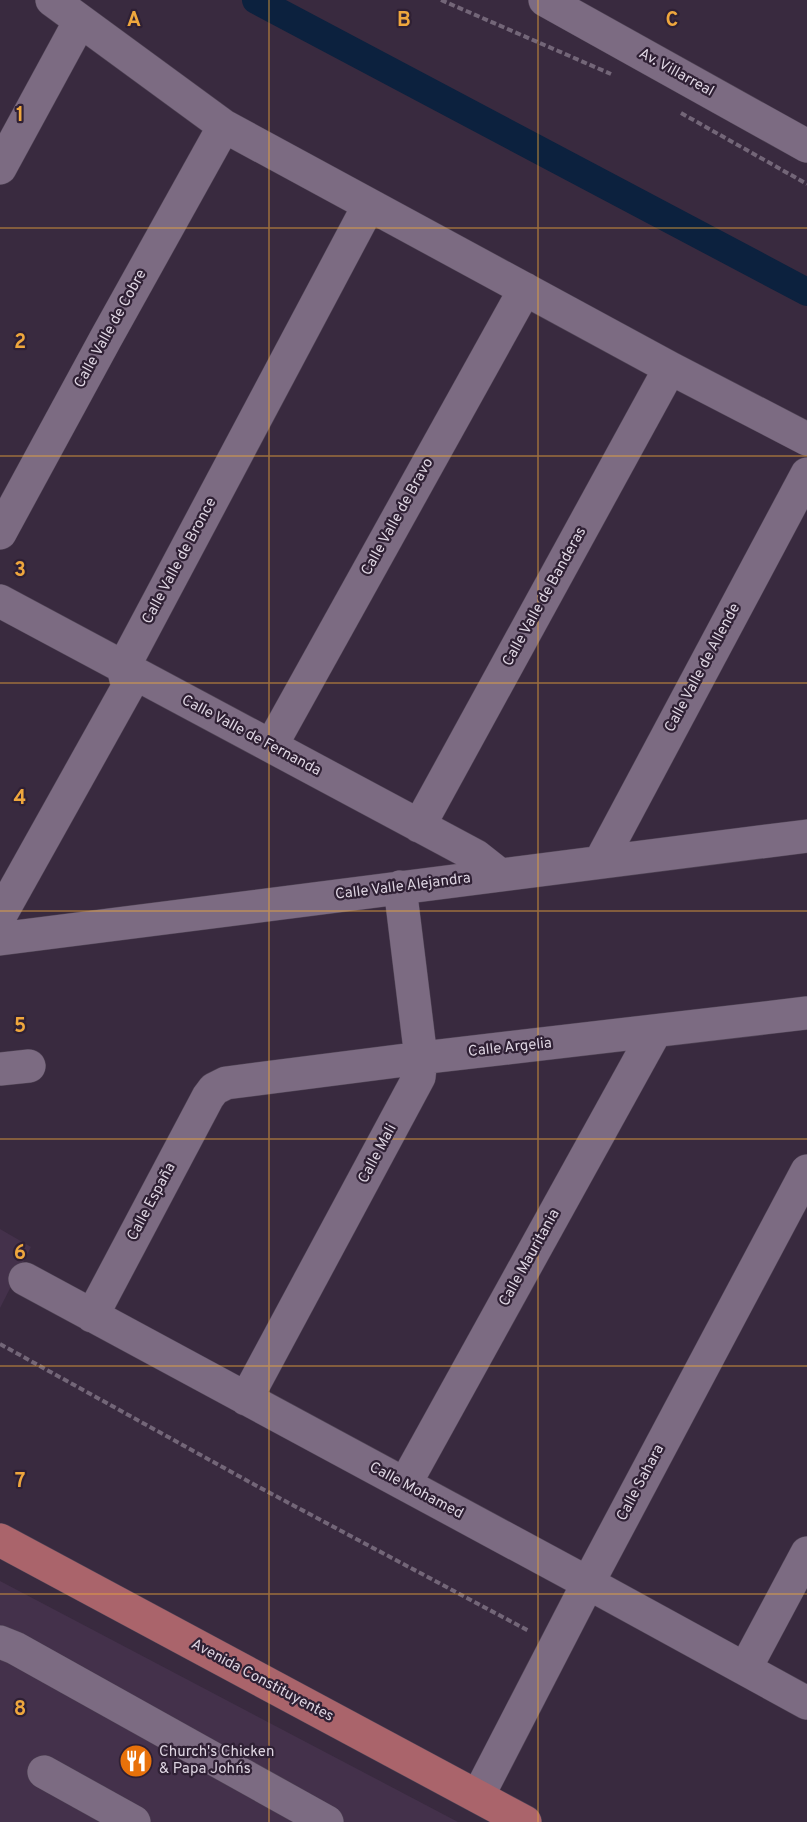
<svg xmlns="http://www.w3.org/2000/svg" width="807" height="1822" font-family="Overpass,sans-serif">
  <rect width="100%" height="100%" fill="#392a3f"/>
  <path fill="#44314b" d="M0,1229L31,1247L0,1308Z
    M0,1581L458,1822H0Z"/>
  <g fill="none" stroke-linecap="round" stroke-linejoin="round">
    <path stroke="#0c213e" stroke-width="28" d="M256,0L807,292"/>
    <g stroke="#514556" stroke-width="34">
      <path id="minor" d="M52,0L224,126L670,368L807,439
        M545,0L807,146
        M0,168L80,21
        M0,533L106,338L224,126
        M0,601L476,856L500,875
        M271,746L525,289
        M419,826L670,368
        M600,862L807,474
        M0,916L128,687L123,668L369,205
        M0,939L807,836
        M0,1069L29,1066
        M25,1279L588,1583L807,1703
        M92,1316L208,1097L214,1089L226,1083L421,1058L807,1013
        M246,1399L419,1077L421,1058L400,887
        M405,1484L655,1032
        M0,1642L15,1648L327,1822
        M745,1669L807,1553
        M44,1772L134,1822
        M478,1796L588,1583L807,1171"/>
    </g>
    <g stroke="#514556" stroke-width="34">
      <path id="major" d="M0,1540L525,1822"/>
    </g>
    <path stroke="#736678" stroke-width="4" stroke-dasharray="6 3" stroke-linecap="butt" d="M441,0L611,74
      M681,113L807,184
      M0,1344L255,1485L529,1631"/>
    <use href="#minor" stroke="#7c6b82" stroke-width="33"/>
    <use href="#major" stroke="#aa646b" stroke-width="33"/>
  </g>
  <path fill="none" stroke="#efa73d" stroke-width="1.5" stroke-opacity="0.55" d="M269,0V1822M538,0V1822M0,228H807M0,456H807M0,683H807M0,911H807M0,1139H807M0,1366H807M0,1594H807"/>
  <defs>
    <g id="restaurant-disc" transform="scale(1.725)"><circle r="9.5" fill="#e8710a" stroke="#2f2034"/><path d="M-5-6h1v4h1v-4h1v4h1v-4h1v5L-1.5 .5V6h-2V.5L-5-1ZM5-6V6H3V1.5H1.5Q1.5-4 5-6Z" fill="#fff"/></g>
  </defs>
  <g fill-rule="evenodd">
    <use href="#restaurant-disc" x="136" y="1761"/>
  </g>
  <g text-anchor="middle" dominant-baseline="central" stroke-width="4.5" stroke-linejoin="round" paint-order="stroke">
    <g font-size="15" fill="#ded5e2" stroke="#2f2034">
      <text transform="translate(676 73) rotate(29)">Av. Villarreal</text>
      <text transform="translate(111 329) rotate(-61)">Calle Valle de Cobre</text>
      <text transform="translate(398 517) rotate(-61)">Calle Valle de Bravo</text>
      <text transform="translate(180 561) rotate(-62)">Calle Valle de Bronce</text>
      <text transform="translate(545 597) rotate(-61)">Calle Valle de Banderas</text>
      <text transform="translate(703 668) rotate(-62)">Calle Valle de Allende</text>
      <text transform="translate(251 736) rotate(28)">Calle Valle de Fernanda</text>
      <text transform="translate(403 887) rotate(-7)">Calle Valle Alejandra</text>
      <text transform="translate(510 1048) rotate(-6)">Calle Argelia</text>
      <text transform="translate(378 1154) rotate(-62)">Calle Mali</text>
      <text transform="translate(152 1202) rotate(-62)">Calle España</text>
      <text transform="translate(530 1258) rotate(-61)">Calle Mauritania</text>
      <text transform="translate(641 1483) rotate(-62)">Calle Sahara</text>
      <text transform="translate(416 1491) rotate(28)">Calle Mohamed</text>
      <text transform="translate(262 1681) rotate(28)">Avenida Constituyentes</text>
    </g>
    <g font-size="15" fill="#ded5e2" stroke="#2f2034" text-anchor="start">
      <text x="159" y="1752">Church's Chicken<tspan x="159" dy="17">&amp; Papa John´s</tspan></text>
    </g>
  </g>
  <g font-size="20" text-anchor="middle" font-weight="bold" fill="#efa73d" stroke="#2f2034" stroke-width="4.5" stroke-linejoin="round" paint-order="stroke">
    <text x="134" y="26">A</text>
    <text x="404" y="26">B</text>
    <text x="672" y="26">C</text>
    <text x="20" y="121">1</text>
    <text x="20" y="348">2</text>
    <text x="20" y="576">3</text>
    <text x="20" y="804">4</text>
    <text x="20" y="1032">5</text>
    <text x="20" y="1259">6</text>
    <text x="20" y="1487">7</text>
    <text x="20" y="1715">8</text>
  </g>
</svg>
